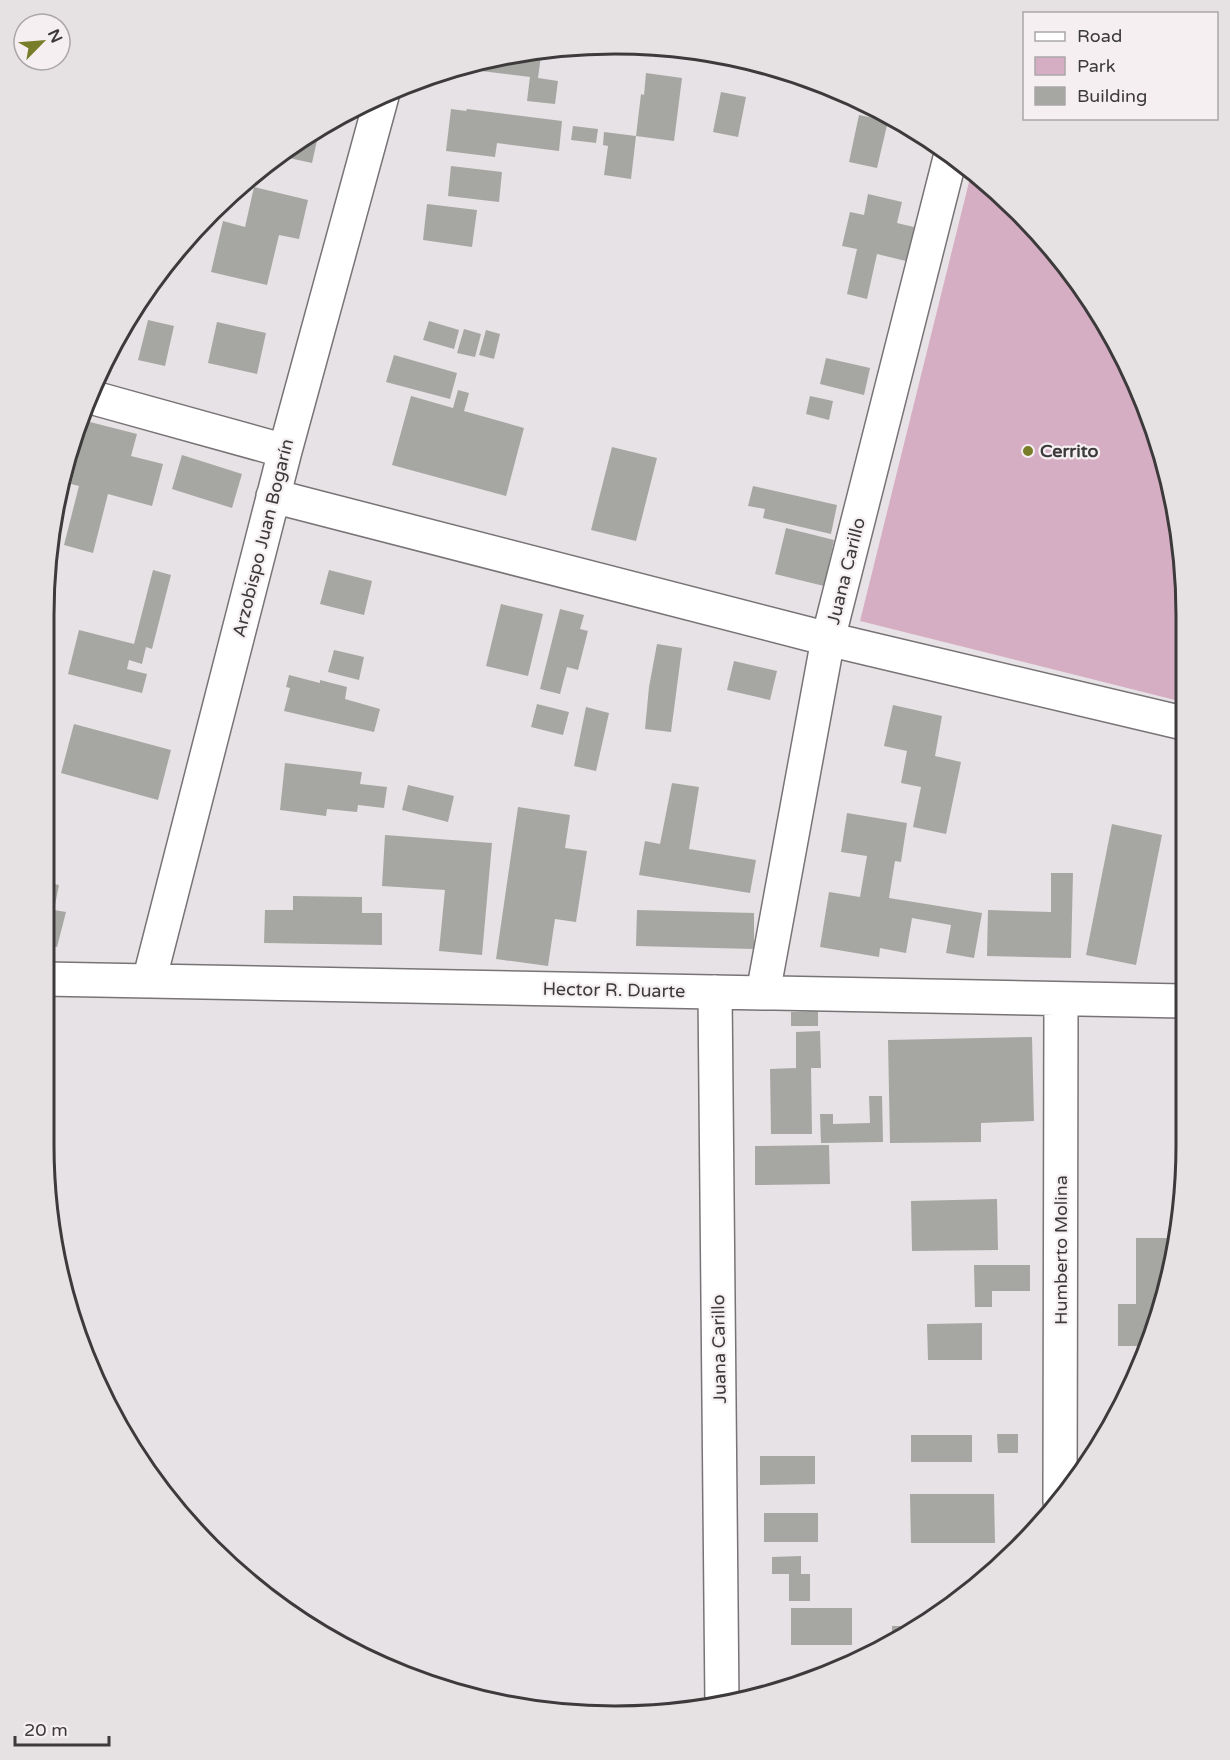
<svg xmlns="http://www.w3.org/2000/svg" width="1230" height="1760" font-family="'Varela Round',sans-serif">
  <rect width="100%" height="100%" fill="#e7e2e5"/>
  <path fill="#d6aec4" d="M972,170L1044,238L1128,363L1182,540L1183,702L860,621Z"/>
  <path fill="#a6a7a2" d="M542,48L538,78L558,81L555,104L527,101L530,77L481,71L482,62Z
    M646,73L682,78L674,141L636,136L641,94L644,95Z
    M721,92L746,97L738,137L713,132Z
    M451,109L466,111L467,109L562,121L559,151L497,143L495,157L446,151Z
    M859,115L888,121L877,168L849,162Z
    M573,126L598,129L596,143L571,140Z
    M320,127L312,163L280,156Z
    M604,132L636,136L631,179L604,175L608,146L603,145Z
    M451,166L502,172L499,202L448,196Z
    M254,187L308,200L299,239L279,235L267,285L211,272L223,221L245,227Z
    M868,194L902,202L897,223L918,228L910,262L877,254L867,299L847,294L857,249L842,246L850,212L864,215Z
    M427,204L477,210L472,247L423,240Z
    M148,320L174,326L165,366L138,360Z
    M429,321L459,330L454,349L423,340Z
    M217,322L266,333L257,374L208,363Z
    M464,329L481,334L475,357L457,353Z
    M486,330L500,334L494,359L479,355Z
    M394,355L457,373L450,399L386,382Z
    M826,358L870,368L864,395L820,384Z
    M458,390L469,393L464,411L524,428L506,496L392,465L411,396L453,408Z
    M810,396L833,401L829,420L806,414Z
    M86,421L137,434L131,456L163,464L152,506L108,494L93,553L64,545L79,486L71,484L78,457L72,456Z
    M612,447L657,458L636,541L591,530Z
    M182,455L242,474L232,508L172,489Z
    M753,486L837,505L831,534L763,518L765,509L748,506Z
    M786,528L834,540L824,586L775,574Z
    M153,570L171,575L152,649L146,647L142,664L129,660L127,669L147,674L142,693L68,674L79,630L134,644Z
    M329,570L372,581L364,615L320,604Z
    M501,604L543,614L528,676L486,666Z
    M560,609L584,615L580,629L588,631L578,670L567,667L560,694L540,689Z
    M657,644L682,648L671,732L645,729L649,687Z
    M334,650L364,657L359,680L328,672Z
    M734,661L777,671L770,700L727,690Z
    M289,675L320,683V680L347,687L345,699L380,709L374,732L284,711L290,688L286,687Z
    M537,704L569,712L563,735L531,727Z
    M893,705L942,716L935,756L961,762L946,834L913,827L921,787L901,783L907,751L884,746Z
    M586,707L609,713L596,771L574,766Z
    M74,724L171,750L158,800L61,773Z
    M285,763L362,772L360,784L387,787L384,808L358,805L357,812L327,809L326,816L280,810Z
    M672,783L699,787L689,849L756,860L750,893L639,875L645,841L660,844Z
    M408,785L454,796L448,822L402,810Z
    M518,807L570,815L565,848L587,851L576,922L555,919L548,966L496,959Z
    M847,813L907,823L901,862L895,861L889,898L982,913L974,958L946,953L951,925L912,918L906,953L880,948L879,957L820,947L829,892L860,897L867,856L841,852Z
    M1112,824L1162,835L1136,965L1086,955Z
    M385,835L492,843L482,955L439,951L445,890L382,886Z
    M1051,873H1073L1071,958L987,956L988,910L1051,912Z
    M44,882L59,885L54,910L66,912L57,947H44Z
    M293,896L362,897V913H382V945L264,943L265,910H293Z
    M637,910L754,913V949L636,946Z
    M818,1011V1026H791V1012Z
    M820,1031L821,1068H811L812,1134H771L770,1069L796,1068V1032Z
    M1032,1037L1034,1121L981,1123V1142L890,1143L888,1040Z
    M869,1096H882L883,1142L821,1143L820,1114H833V1124L870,1123Z
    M829,1145L830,1184L755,1185V1146Z
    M997,1199L998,1250L912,1251L911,1201Z
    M1136,1238H1176L1167,1293L1147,1346H1118V1304H1136Z
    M974,1265H1030V1291H992V1307H975Z
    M982,1323V1360H928L927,1324Z
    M997,1434H1018V1453H998Z
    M911,1435H972V1462H911Z
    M760,1456H815V1484L760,1485Z
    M910,1494H994L995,1543H911Z
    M764,1513H818V1542H764Z
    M801,1556V1574H810V1601H789V1574H772V1557Z
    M791,1608H852V1645H791Z
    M892,1626H914L892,1641Z"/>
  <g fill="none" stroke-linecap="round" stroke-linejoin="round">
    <g stroke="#787476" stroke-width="36">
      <path id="minor" d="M94,398L285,451
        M273,496L828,639L1183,723
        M44,979L1184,1001
        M149,981L285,451L382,96
        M715,992L722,1706
        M763,993L828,639L951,154
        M1060,1502L1061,999"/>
    </g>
    <use href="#minor" stroke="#fff" stroke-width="33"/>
  </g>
  <circle fill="#777d28" stroke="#f5eff2" stroke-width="2" cx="1028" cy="451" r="6"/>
  <g text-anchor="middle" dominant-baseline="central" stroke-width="4.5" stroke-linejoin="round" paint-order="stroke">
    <g font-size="18" font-weight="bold" fill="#3c3a3b" stroke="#f5eff2" text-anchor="start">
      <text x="1040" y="451">Cerrito</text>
    </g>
    <g font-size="18" fill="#3c3a3b" stroke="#f5eff2">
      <text transform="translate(263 538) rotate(-76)">Arzobispo Juan Bogarín</text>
      <text transform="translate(846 571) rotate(-76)">Juana Carillo</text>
      <text transform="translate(614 990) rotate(1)">Hector R. Duarte</text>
      <text transform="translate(1061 1250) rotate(-90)">Humberto Molina</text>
      <text transform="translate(719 1349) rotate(-91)">Juana Carillo</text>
    </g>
  </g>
  <path d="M0 0H1230V1760H0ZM615 54H615A561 561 0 0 1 1176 615V1145A561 561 0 0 1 615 1706H615A561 561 0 0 1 54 1145V615A561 561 0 0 1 615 54Z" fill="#e6e1e3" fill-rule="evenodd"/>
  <path fill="none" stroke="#3c3a3b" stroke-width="3" d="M615 54H615A561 561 0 0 1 1176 615V1145A561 561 0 0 1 615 1706H615A561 561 0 0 1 54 1145V615A561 561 0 0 1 615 54Z"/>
  <rect x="1023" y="12" width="195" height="108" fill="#f5eff2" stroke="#aba7a9" stroke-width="1.5"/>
  <rect x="1035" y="32" width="30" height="9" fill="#ffffff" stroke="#aba7a9" stroke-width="1.5"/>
  <text x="1077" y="42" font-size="18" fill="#3c3a3b">Road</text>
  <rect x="1035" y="57" width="30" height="18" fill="#d6aec4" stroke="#aba7a9" stroke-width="1.5"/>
  <text x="1077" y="72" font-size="18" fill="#3c3a3b">Park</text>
  <rect x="1035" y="87" width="30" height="18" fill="#a6a7a2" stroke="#aba7a9" stroke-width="1.5"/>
  <text x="1077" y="102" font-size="18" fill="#3c3a3b">Building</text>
  <g transform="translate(42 42) rotate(65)"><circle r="28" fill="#f5eff2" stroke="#aba7a9" stroke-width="1.5"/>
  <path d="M0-4.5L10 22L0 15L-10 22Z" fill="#777d28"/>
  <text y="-9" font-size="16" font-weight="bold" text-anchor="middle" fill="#3c3a3b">N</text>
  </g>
  <path d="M15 1736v9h94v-9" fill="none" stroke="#3c3a3b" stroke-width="3"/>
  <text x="24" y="1736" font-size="18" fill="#3c3a3b" stroke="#f5eff2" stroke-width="4.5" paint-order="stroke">20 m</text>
</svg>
